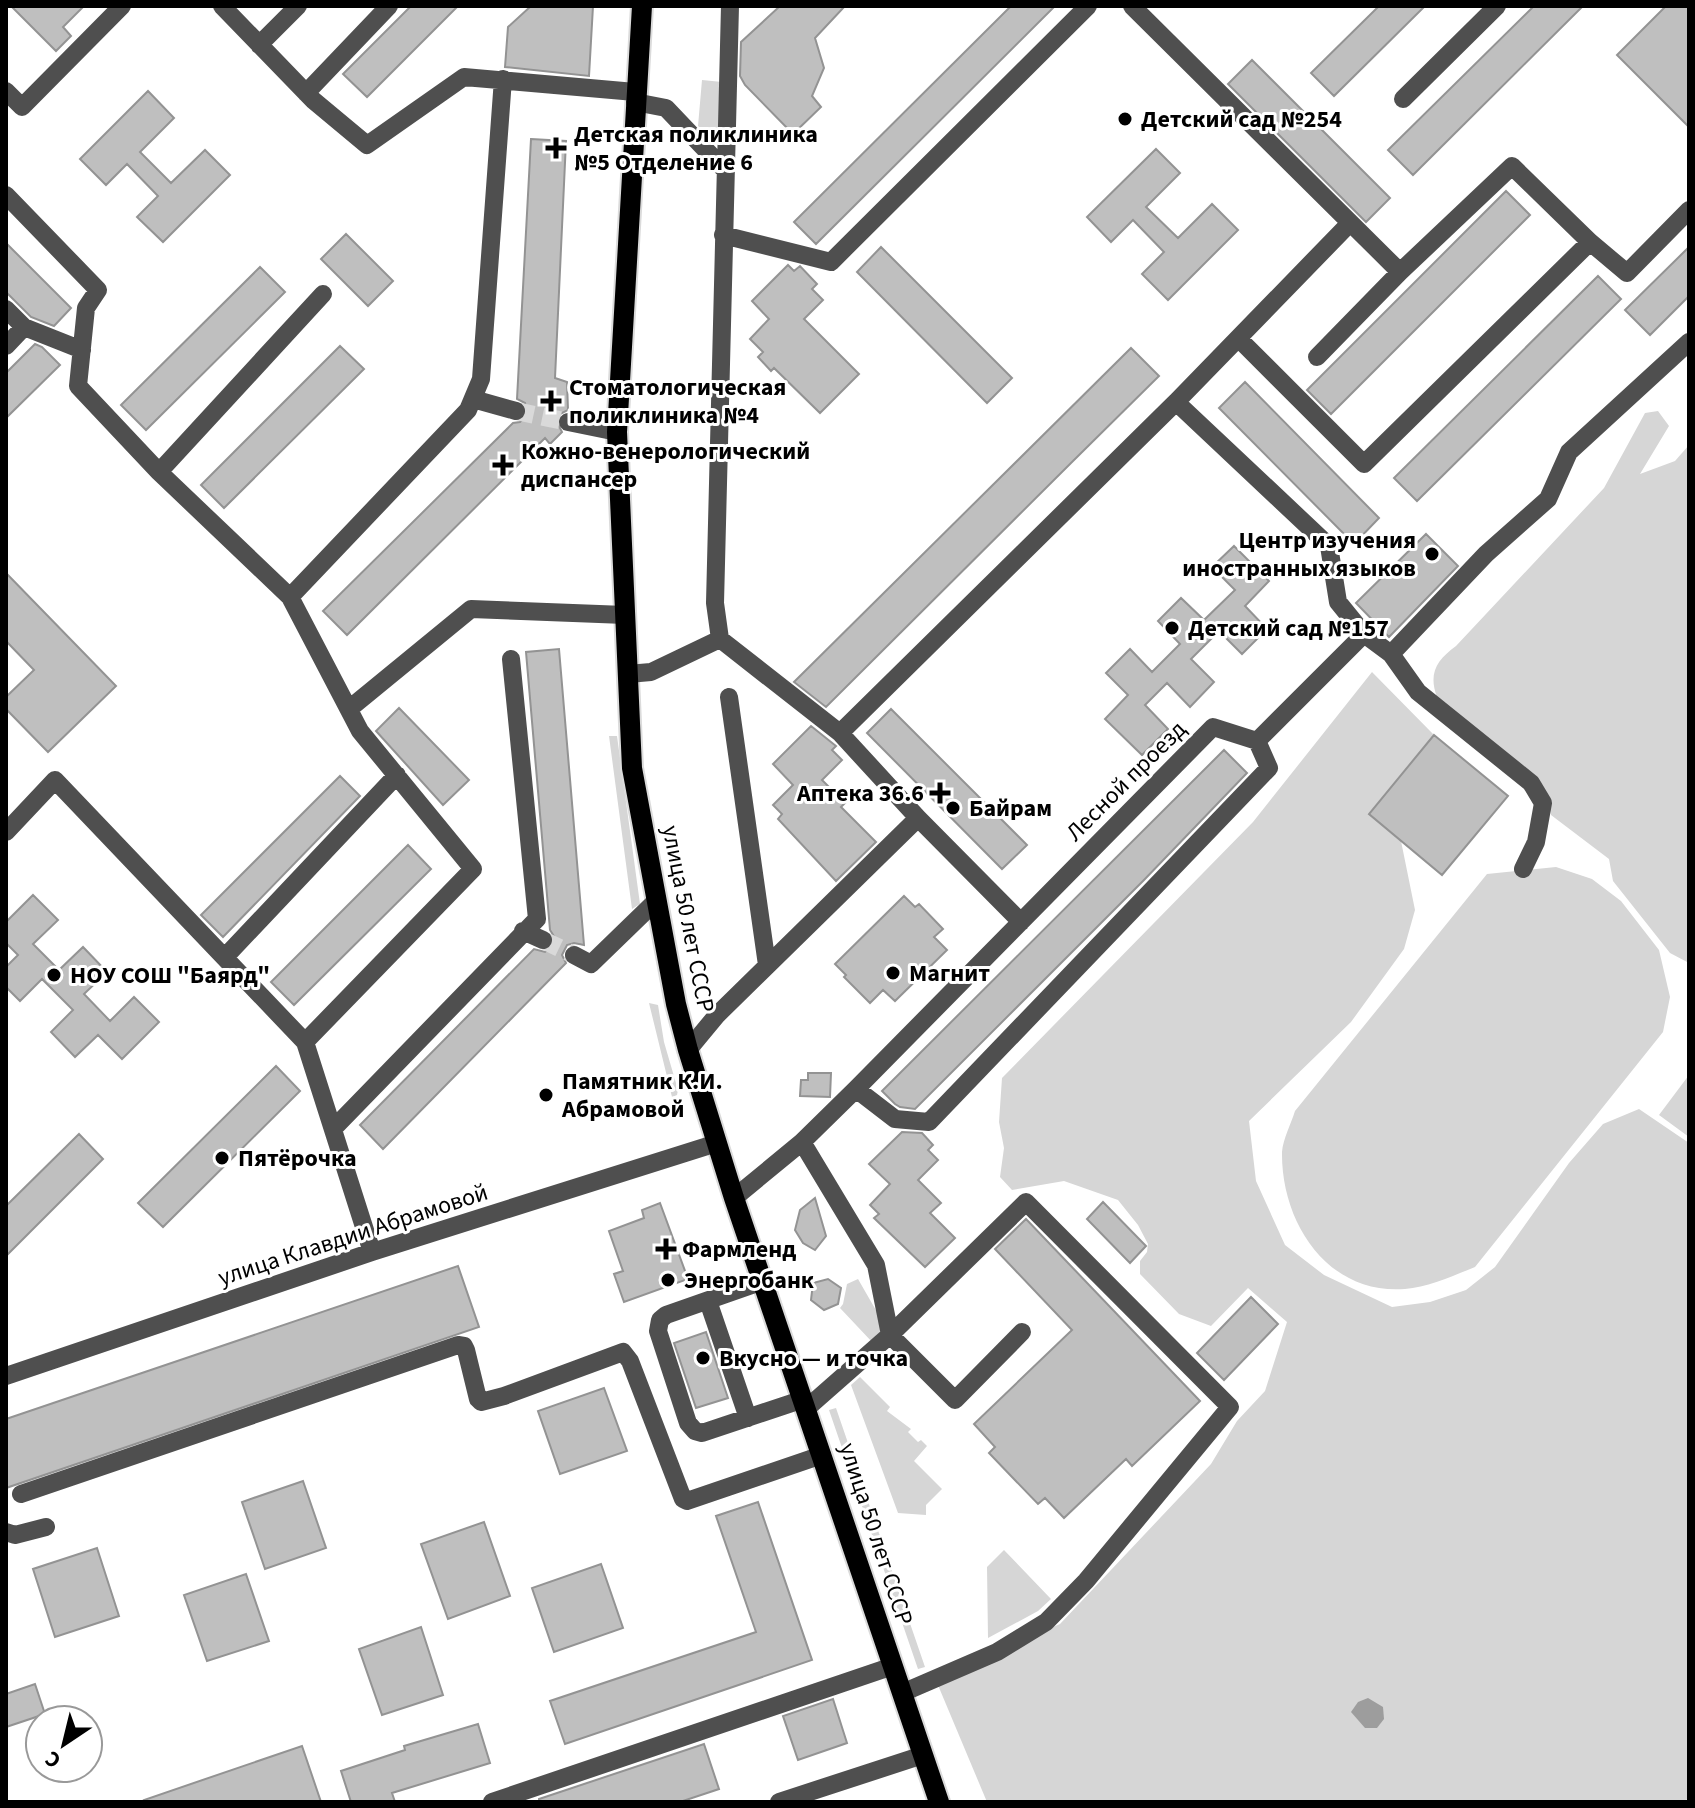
<svg xmlns="http://www.w3.org/2000/svg" width="1695" height="1808" font-family="'Source Sans 3',sans-serif">
  <rect width="100%" height="100%" fill="#fff"/>
  <path fill="#d6d6d6" d="M702,80L722,82L717,143L698,126Z
    M1658,411L1669,426L1640,474L1675,461L1689,445V963L1670,953L1613,881L1609,859L1551,815L1548,798L1437,697C1428,673 1437,660 1456,646L1604,488L1645,413Z
    M1372,672L1434,735L1369,814L1401,841L1415,910L1404,949L1351,1022L1249,1121L1256,1181L1285,1245L1324,1275L1392,1307L1430,1302L1466,1290L1495,1267L1569,1163L1603,1124L1639,1109L1689,1143V1799L1679,1802H987L935,1678L1060,1624L1211,1464L1237,1421L1265,1391L1287,1322L1248,1288L1211,1326L1179,1314L1140,1274V1261L1147,1252L1148,1244L1138,1225L1118,1200L1064,1181L1012,1190L1000,1177L1004,1148L999,1122L1002,1078L1253,822Z
    M609,736H617L640,904L632,909Z
    M1556,867L1592,879L1621,901L1659,950L1670,997L1663,1032L1475,1267C1453,1276 1428,1287 1405,1289C1327,1295 1281,1222 1282,1152C1283,1139 1291,1124 1295,1111L1487,874Z
    M649,1003L658,1005L664,1042L678,1090L677,1095L672,1097Z
    M1689,1075V1137L1659,1115Z
    M858,1279L885,1326L873,1343L840,1308L843,1304L847,1284Z
    M860,1377L890,1407L887,1411L911,1429L908,1432L918,1442L921,1440L927,1446L914,1461L942,1489L926,1505V1515L898,1513L851,1385Z
    M836,1408L925,1667L918,1669L829,1410Z
    M1004,1550L1051,1599L1038,1611L988,1638L987,1567Z"/>
  <path fill="#9d9d9d" d="M1368,1698L1383,1707L1384,1719L1377,1728H1365L1351,1712L1358,1702Z"/>
  <path fill="#bfbfbf" stroke="#939393" stroke-width="2" d="M11,6H84L63,27L71,36L56,51Z
    M411,6H458L367,97L343,74Z
    M531,6H593L589,76L505,67L508,27Z
    M780,6H845L815,38L824,68L812,96L821,107L793,134L745,85L740,76L741,42Z
    M1011,6H1055L816,244L794,222Z
    M1379,6H1425L1334,96L1311,73Z
    M1534,6H1583L1413,175L1388,150Z
    M1666,6H1689V127L1617,55Z
    M1252,60L1390,198L1366,222L1228,84Z
    M148,91L174,118L140,152L171,183L205,150L230,175L163,242L137,217L158,196L127,164L106,185L80,159Z
    M531,139L566,141L555,378L567,382L568,410L560,414L556,420L562,432L550,444L545,438L347,635L323,611L513,423L520,422L527,415L525,403L517,399Z
    M1156,149L1180,173L1146,207L1178,238L1212,204L1238,230L1168,300L1142,274L1164,252L1133,220L1111,242L1087,217Z
    M1506,191L1530,215L1331,414L1307,390Z
    M346,234L393,281L368,306L321,259Z
    M6,243L71,308L54,326L31,317L6,292Z
    M881,247L1012,378L987,403L857,272Z
    M1689,247V296L1650,335L1625,310Z
    M788,265L794,271L800,266L817,284L812,289L823,300L804,319L859,374L820,413L774,368L771,371L758,357L763,352L750,339L769,319L752,301Z
    M260,267L285,292L146,430L121,405Z
    M1598,276L1621,299L1417,501L1394,478Z
    M35,344L42,347L60,365L6,418V373Z
    M340,346L364,369L224,508L201,485Z
    M1131,348L1159,376L1072,462L826,707L794,682Z
    M1245,382L1379,518L1354,544L1219,408Z
    M1426,534L1458,566L1389,637L1356,603Z
    M1234,546L1269,581L1245,606L1267,629L1242,654L1219,631L1191,659L1214,682L1190,707L1167,683L1145,705L1168,729L1142,755L1105,719L1128,695L1106,673L1130,649L1152,672L1180,644L1158,621L1181,598L1204,620L1235,590L1212,567Z
    M6,573L116,686L48,752L6,709V697L34,670L6,641Z
    M559,649L584,945L574,943L567,945L562,955L566,963L383,1149L360,1125L534,949L545,952L554,944L555,938L550,930L526,652Z
    M399,708L469,780L443,805L376,731Z
    M891,709L1027,845L1002,869L867,733Z
    M811,726L836,746L832,750L842,760L822,780L845,803L841,807L876,842L836,881L778,819L782,814L773,805L793,785L773,764Z
    M1434,735L1508,796L1442,875L1369,814Z
    M1224,750L1247,773L1144,880L915,1109L900,1107L895,1104L882,1091Z
    M340,776L360,796L223,937L201,915Z
    M408,845L431,869L294,1005L271,982Z
    M33,895L58,920L33,944L59,970L83,947L107,972L84,994L110,1021L134,997L159,1022L122,1059L98,1035L75,1057L51,1032L73,1010L42,979L20,1001L6,987V967L18,955L6,943V922Z
    M904,896L915,907L919,904L943,929L934,937L947,950L895,1001L883,990L870,1003L844,977L846,975L835,964Z
    M276,1066L300,1091L163,1227L138,1203Z
    M808,1073H831L830,1097L800,1096L801,1080H808Z
    M902,1132L922,1133L933,1145L928,1150L938,1160L918,1180L941,1203L930,1213L955,1238L925,1267L874,1218L879,1214L870,1205L890,1184L869,1164Z
    M79,1134L103,1159L6,1256V1206Z
    M815,1198L826,1236L815,1250L803,1243L795,1230L800,1210Z
    M1103,1202L1146,1246L1130,1263L1087,1219Z
    M660,1203L688,1279L624,1302L614,1274L623,1271L609,1231L644,1218L642,1210Z
    M1026,1219L1200,1401L1132,1466L1126,1459L1064,1518L1045,1498L1038,1504L989,1453L995,1447L974,1424L1072,1330L995,1249Z
    M458,1266L479,1327L6,1488V1419Z
    M828,1279L841,1288L838,1304L824,1310L811,1300L813,1283Z
    M1251,1297L1278,1324L1224,1380L1197,1353Z
    M706,1332L728,1398L696,1408L674,1343Z
    M604,1388L627,1451L560,1474L538,1411Z
    M303,1481L326,1548L265,1569L242,1502Z
    M758,1502L812,1660L565,1744L550,1701L756,1632L716,1516Z
    M484,1522L510,1596L448,1619L421,1544Z
    M97,1548L119,1616L55,1637L33,1569Z
    M601,1564L623,1628L554,1652L532,1588Z
    M246,1574L269,1641L207,1661L184,1595Z
    M421,1627L443,1695L382,1715L359,1649Z
    M35,1684L45,1714L6,1727V1694Z
    M833,1699L847,1743L798,1760L783,1716Z
    M478,1724L490,1763L392,1793L395,1802H351L341,1771L405,1750L404,1746Z
    M704,1744L719,1789L680,1802H539V1799Z
    M302,1746L321,1802H145L144,1800Z"/>
  <g fill="none" stroke-linecap="round" stroke-linejoin="round">
    <path stroke="#d9d9d9" stroke-width="18" stroke-dasharray="18 9" stroke-linecap="butt" d="M516,411L568,422
      M543,940L574,955"/>
    <g stroke="#dbdbdb" stroke-width="24">
      <path id="major" d="M642,6L617,432L632,768L676,1004L688,1050L734,1198L939,1802"/>
    </g>
    <path stroke="#4f4f4f" stroke-width="18" d="M222,6L313,100L367,145L464,77L635,92
      M730,6L715,603L720,639L840,733L1176,402L1329,546L1338,602L1364,634L1391,654L1418,692L1531,783L1543,803L1536,842L1523,869
      M1132,6L1400,272
      M259,45L298,6
      M6,91L22,107L122,6
      M306,93L389,6
      M1403,99L1497,6
      M635,102L666,108L724,169
      M6,195L98,290L86,308L78,386L159,472
      M723,235L831,262L1088,6
      M323,294L159,472L290,597L360,731L473,869L305,1042L372,1252
      M6,309L24,327L6,346
      M24,327L82,350
      M1238,338L1364,464L1590,242L1627,273L1689,210
      M1317,357L1400,272L1512,166L1590,242
      M473,399L516,411
      M1176,402L1350,223
      M568,422L617,432
      M290,597L468,410L481,379L503,79
      M1391,654L1486,554L1548,499L1569,452L1689,342
      M628,674L651,672L720,639
      M729,697L767,965
      M349,709L471,609L625,615
      M840,733L918,818
      M6,832L55,780L305,1042
      M523,931L543,940
      M574,955L591,964L657,900
      M225,957L397,775
      M688,1050L717,1015L918,818L1021,922
      M856,1089L895,1119L929,1122L1269,768L1257,741
      M333,1129L537,919L511,659
      M802,1142L876,1265L890,1335L955,1400L1022,1332
      M734,1198L802,1142L856,1089L1213,727L1257,741L1364,634
      M763,1281L666,1315L660,1320L658,1331L688,1423L695,1431L702,1433L804,1399
      M708,1301L748,1418
      M6,1376L372,1252L717,1143
      M807,1408L890,1335L1026,1202L1230,1407L1086,1581L1046,1622L997,1652L902,1693
      M21,1494L458,1345L464,1346L466,1350L478,1399L481,1402L504,1396L623,1352L630,1361L683,1499L687,1501L822,1455
      M6,1532L15,1535L46,1527
      M492,1802L893,1666
      M779,1802L923,1755"/>
    <use href="#major" stroke="#000" stroke-width="20"/>
  </g>
  <g fill="#000" stroke="#fff" stroke-width="3">
    <circle cx="1125" cy="119" r="8"/>
    <path d="M552 136h8v8h8v8h-8v8h-8v-8h-8v-8h8z"/>
    <path d="M547 389h8v8h8v8h-8v8h-8v-8h-8v-8h8z"/>
    <path d="M499 453h8v8h8v8h-8v8h-8v-8h-8v-8h8z"/>
    <circle cx="1432" cy="554" r="8"/>
    <circle cx="1172" cy="628" r="8"/>
    <path d="M936 781h8v8h8v8h-8v8h-8v-8h-8v-8h8z"/>
    <circle cx="953" cy="808" r="8"/>
    <circle cx="893" cy="973" r="8"/>
    <circle cx="54" cy="975" r="8"/>
    <circle cx="546" cy="1095" r="8"/>
    <circle cx="222" cy="1158" r="8"/>
    <path d="M662 1237h8v8h8v8h-8v8h-8v-8h-8v-8h8z"/>
    <circle cx="668" cy="1280" r="8"/>
    <circle cx="703" cy="1358" r="8"/>
  </g>
  <g text-anchor="middle" dominant-baseline="central" stroke-width="6" stroke-linejoin="round" paint-order="stroke">
    <g font-size="24" font-weight="bold" fill="#000" stroke="#fff" text-anchor="start">
      <text x="1141" y="119">Детский сад №254</text>
      <text x="574" y="134">Детская поликлиника<tspan x="574" dy="28">№5 Отделение 6</tspan></text>
      <text x="569" y="387">Стоматологическая<tspan x="569" dy="28">поликлиника №4</tspan></text>
      <text x="521" y="451">Кожно-венерологический<tspan x="521" dy="28">диспансер</tspan></text>
      <text x="1416" y="540" text-anchor="end">Центр изучения<tspan x="1416" dy="28">иностранных языков</tspan></text>
      <text x="1188" y="628">Детский сад №157</text>
      <text x="924" y="793" text-anchor="end">Аптека 36.6</text>
      <text x="969" y="808">Байрам</text>
      <text x="909" y="973">Магнит</text>
      <text x="70" y="975">НОУ СОШ "Баярд"</text>
      <text x="562" y="1081">Памятник К.И.<tspan x="562" dy="28">Абрамовой</tspan></text>
      <text x="238" y="1158">Пятёрочка</text>
      <text x="682" y="1249">Фармленд</text>
      <text x="684" y="1280">Энергобанк</text>
      <text x="719" y="1358">Вкусно — и точка</text>
    </g>
    <g font-size="24" fill="#000" stroke="#fff">
      <text transform="translate(1126 781) rotate(-45)">Лесной проезд</text>
      <text transform="translate(688 919) rotate(79)">улица 50 лет СССР</text>
      <text transform="translate(353 1235) rotate(-18)">улица Клавдии Абрамовой</text>
      <text transform="translate(876 1534) rotate(72)">улица 50 лет СССР</text>
    </g>
  </g>
  <rect width="1695" height="1808" fill="none" stroke="#000000" stroke-width="16"/>
  <g transform="translate(64 1744) rotate(215)"><circle r="38" fill="#ffffff" stroke="#999999" stroke-width="2"/>
  <path d="M0-6L14 30L0 20L-14 30Z" fill="#000000"/>
  <text y="-12" font-size="22" font-weight="bold" text-anchor="middle" fill="#000000">С</text>
  </g>
</svg>
